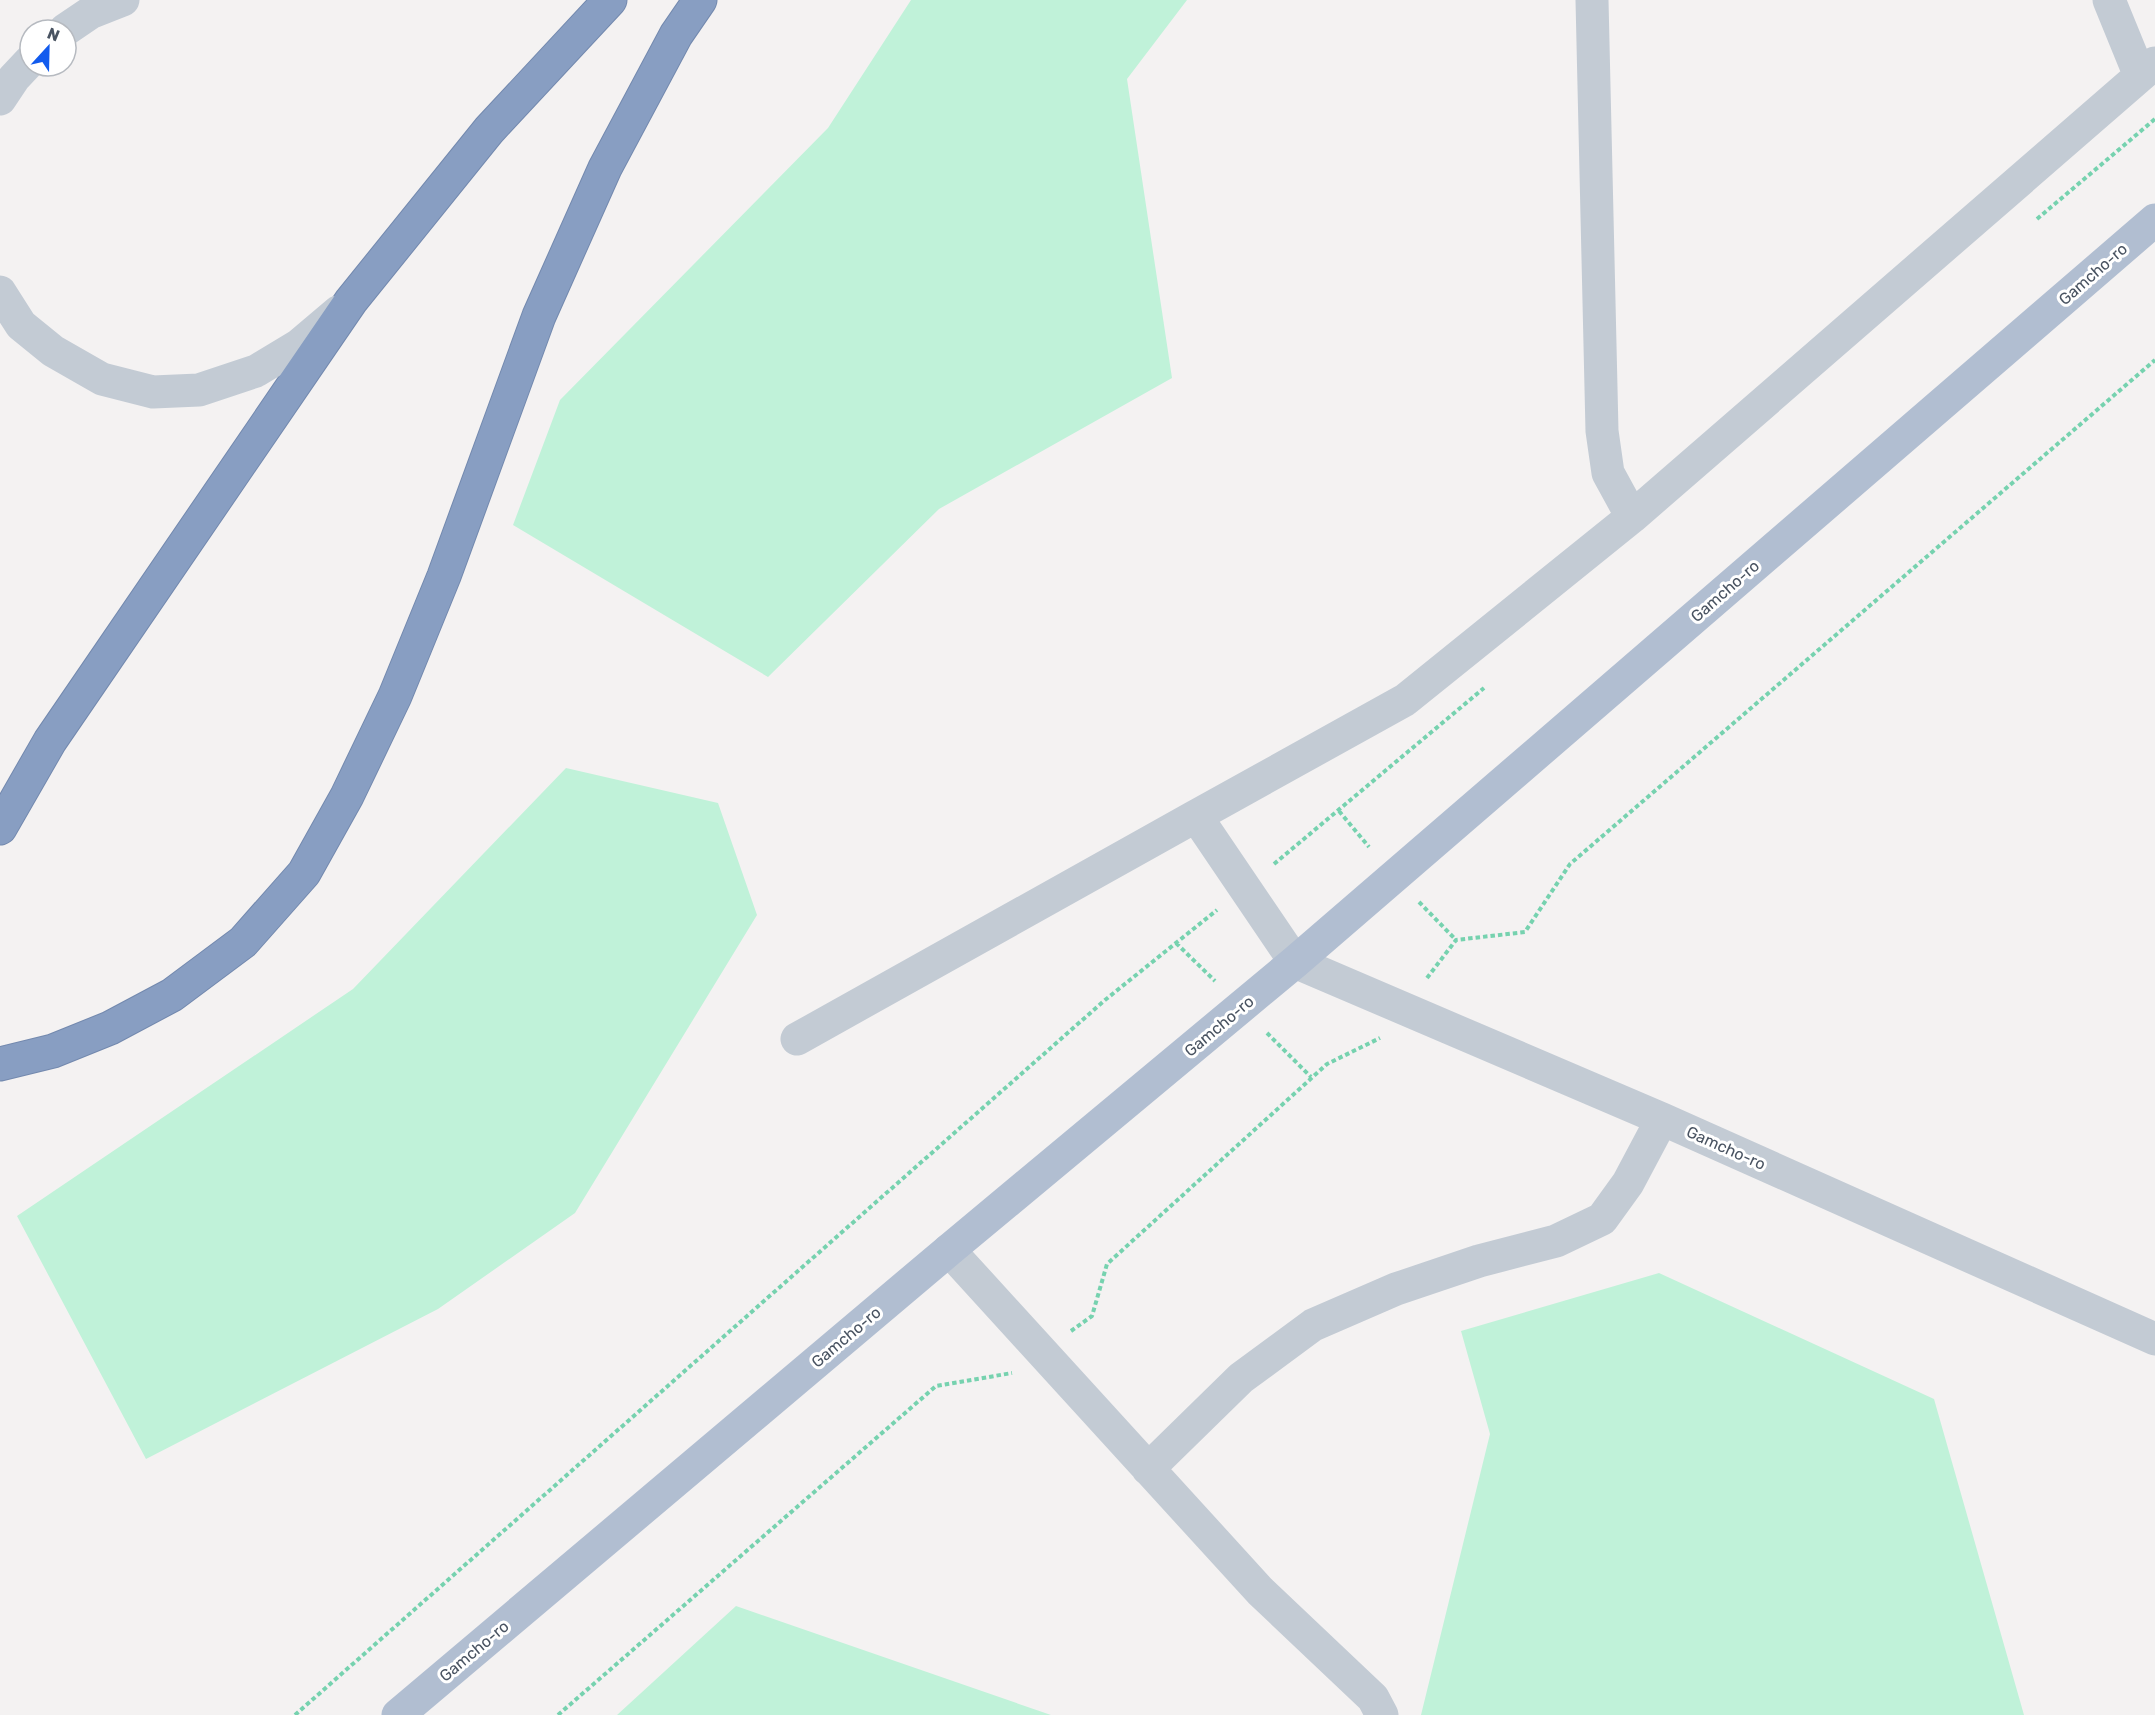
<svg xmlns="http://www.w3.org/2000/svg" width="2155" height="1715" font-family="Rubik,sans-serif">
  <rect width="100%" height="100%" fill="#f4f2f2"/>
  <path fill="#c0f2d9" d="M911,0H1187L1127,79L1172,378L939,509L768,677L513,525L560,400L828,128Z
    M566,768L718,803L757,915L575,1213L438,1309L146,1459L17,1216L353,989Z
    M1659,1273L1934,1399L2024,1715H1421L1490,1434L1461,1331Z
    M736,1606L1051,1715H617Z"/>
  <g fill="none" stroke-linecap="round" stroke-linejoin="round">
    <g stroke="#7389ae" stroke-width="35">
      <path id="highway" d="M0,828L50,741L351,301L489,130L610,0
        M0,1064L53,1051L110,1028L172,995L243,942L304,873L347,796L395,696L444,576L539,316L605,168L676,35L700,0"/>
    </g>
    <path stroke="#76d2af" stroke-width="4" stroke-dasharray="4.5 3" stroke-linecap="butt" d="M2037,219L2155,119
      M1339,811L1369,847
      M1274,864L1484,688
      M1419,902L1456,940
      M1176,943L1215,981
      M1427,978L1456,940L1525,932L1570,864L2155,360
      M1267,1033L1311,1077
      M1071,1331L1092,1316L1107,1264L1327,1064L1380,1038
      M295,1715L1105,1000L1217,910
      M558,1715L936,1386L1012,1373"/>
    <path stroke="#c3cbd4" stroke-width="33" d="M1592,0L1602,431L1608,473L1632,517
      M2109,0L2140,76
      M65,30L90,13L123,0
      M2155,63L1632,517L1405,700L1196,816L1295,962L1662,1119L2155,1339
      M0,99L14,78L30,61
      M0,292L21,325L53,351L102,379L153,392L199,390L256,371L299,345L338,312
      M797,1039L1196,816
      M949,1250L1260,1591L1373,1698L1382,1715
      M1148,1469L1241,1378L1313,1325L1396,1289L1479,1261L1556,1241L1602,1219L1628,1183L1662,1119"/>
    <path stroke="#b1bed1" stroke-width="33" d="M398,1715L949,1250L1295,962L2155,220"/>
    <use href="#highway" stroke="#889ec2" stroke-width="33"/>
  </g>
  <g text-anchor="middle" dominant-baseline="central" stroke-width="6" stroke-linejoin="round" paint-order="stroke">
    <g font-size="16" fill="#495361" stroke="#fff">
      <text transform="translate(2093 274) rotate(-41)">Gamcho-ro</text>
      <text transform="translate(1725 591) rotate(-41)">Gamcho-ro</text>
      <text transform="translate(1219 1026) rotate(-40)">Gamcho-ro</text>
      <text transform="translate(1726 1148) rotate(24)">Gamcho-ro</text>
      <text transform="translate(846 1337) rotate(-40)">Gamcho-ro</text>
      <text transform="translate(474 1651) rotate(-40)">Gamcho-ro</text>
    </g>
  </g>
  <g transform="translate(48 48) rotate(22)"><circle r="28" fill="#ffffff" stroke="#b6bac0" stroke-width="1.5"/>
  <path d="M0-4.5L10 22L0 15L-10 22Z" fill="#125bee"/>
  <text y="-9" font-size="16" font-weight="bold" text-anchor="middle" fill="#495361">N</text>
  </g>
</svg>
